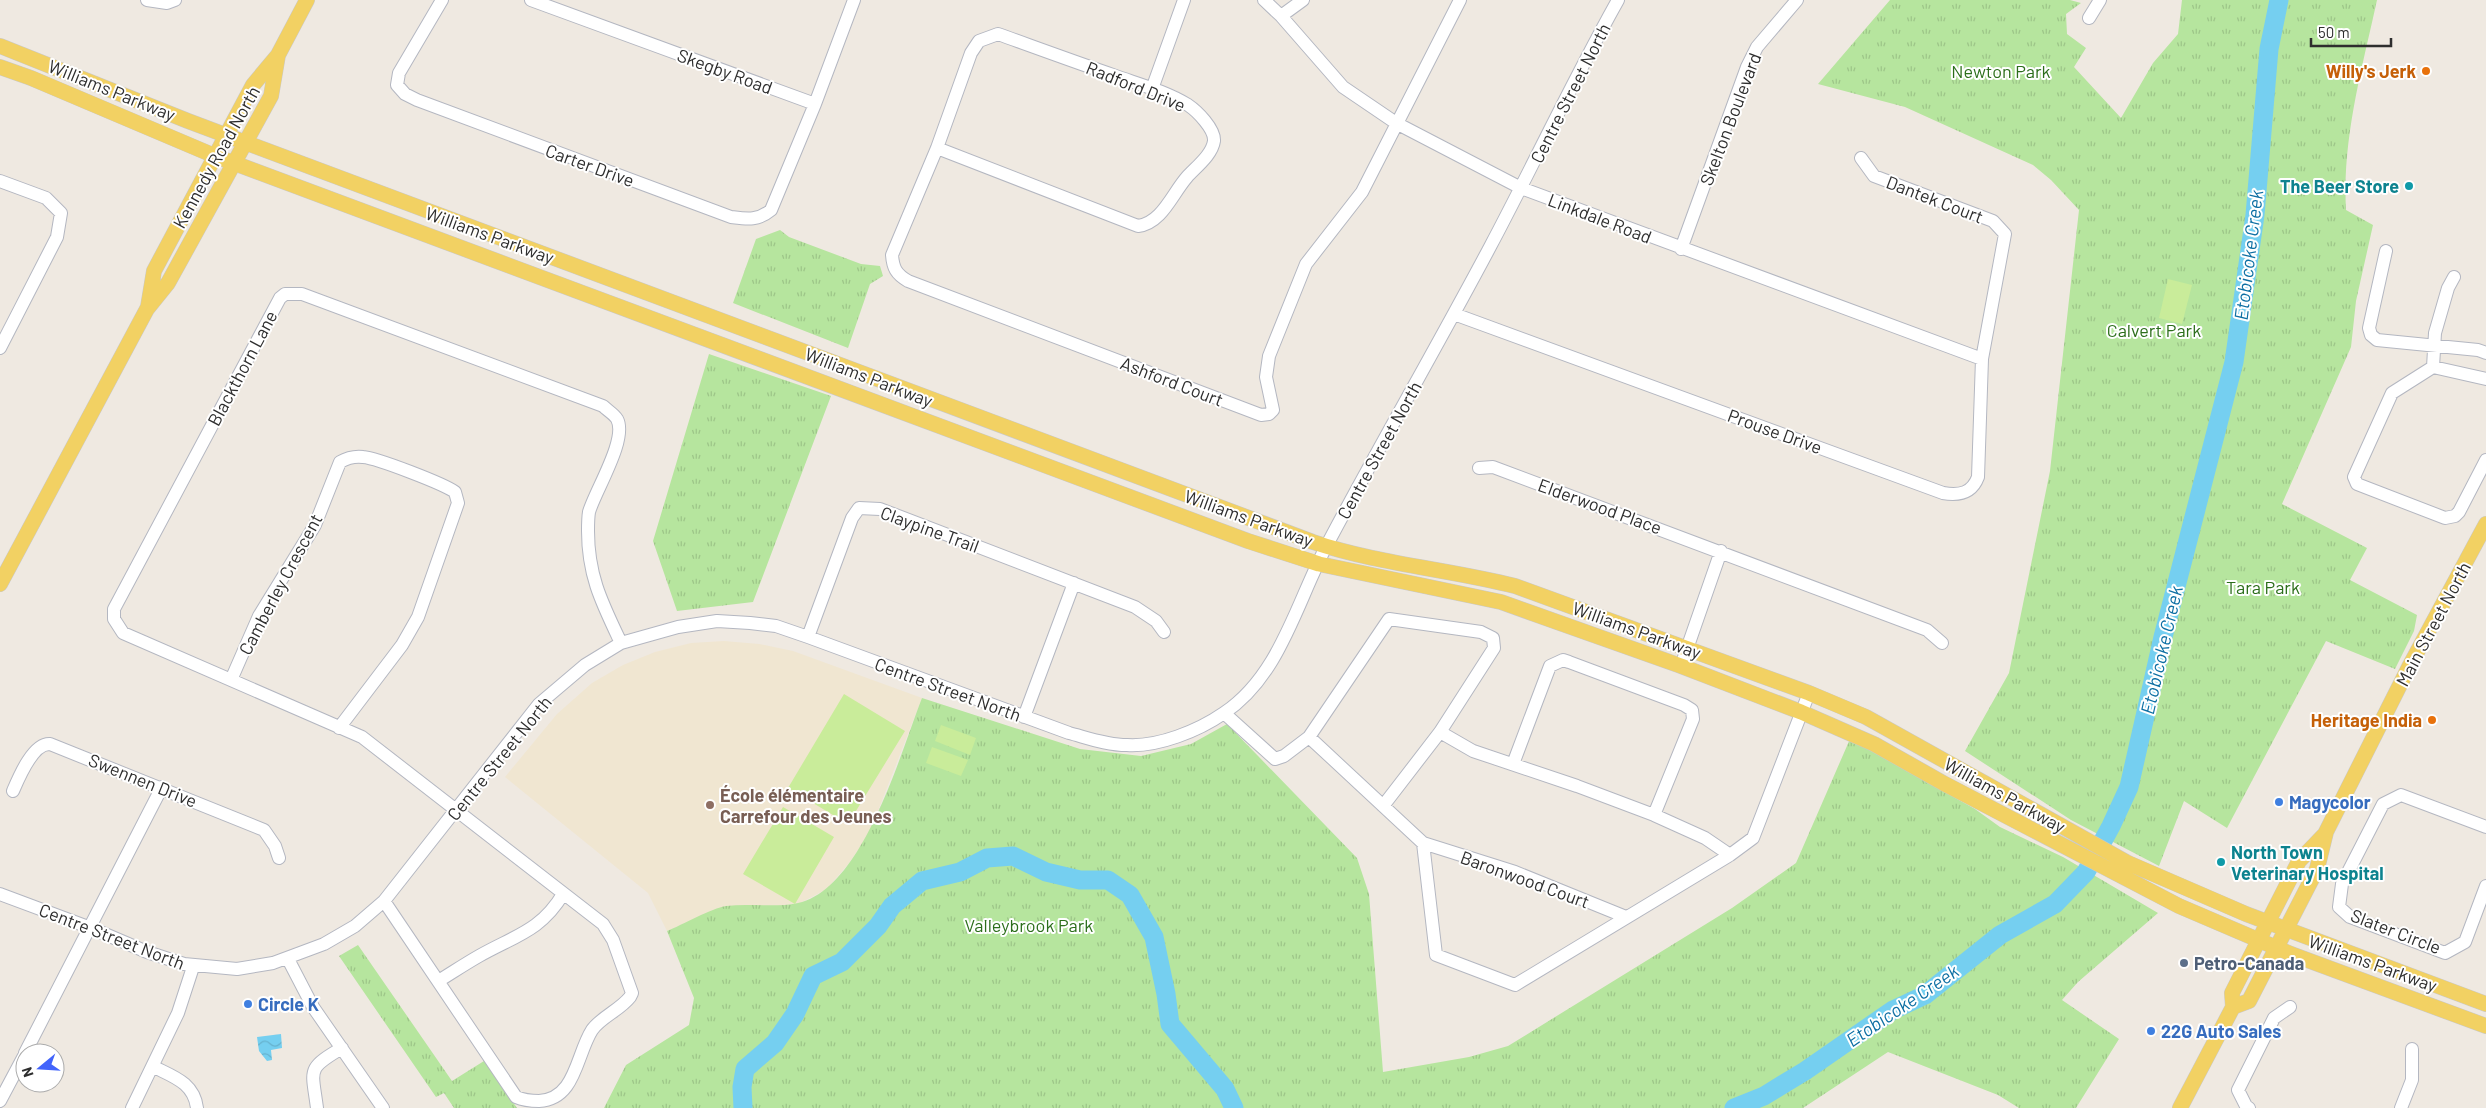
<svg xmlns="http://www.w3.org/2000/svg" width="2486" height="1108" font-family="Barlow,sans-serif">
  <defs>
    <pattern id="park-tufts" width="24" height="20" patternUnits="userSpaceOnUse" patternTransform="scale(1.25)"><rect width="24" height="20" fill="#b6e59e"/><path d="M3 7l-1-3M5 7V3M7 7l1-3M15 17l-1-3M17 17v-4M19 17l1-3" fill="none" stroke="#9dc588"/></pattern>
    <pattern id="water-waves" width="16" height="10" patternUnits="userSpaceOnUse" patternTransform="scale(1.25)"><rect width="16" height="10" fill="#75cff0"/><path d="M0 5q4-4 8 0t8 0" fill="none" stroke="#66b2ce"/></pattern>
  </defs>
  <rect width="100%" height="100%" fill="#efe9e1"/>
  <path fill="#f0e6d1" d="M724,641L759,644L793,651L922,698L869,834L849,863L827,889L800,903L770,907L725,906L667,931L648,893L505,777L557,714L592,683L623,665L655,652L691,643Z"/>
  <path fill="url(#park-tufts)" d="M1890,0H2070L2081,3L2066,14L2067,34L2086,48L2074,67L2121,118L2153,63L2178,34L2182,0H2377C2362,69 2342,139 2346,210L2373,225L2356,301L2351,347L2282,504L2367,548L2350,580L2417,615L2414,631L2395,669L2326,641L2227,828L2184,801L2159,866L2071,820L1965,751L2009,673L2050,471L2079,210L2051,180L2033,165L1905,107L1818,84Z
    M780,230L789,237L861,264L880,266L883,276L870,284L848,348L733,303L756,239Z
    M709,354L831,396L753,602L677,611L653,541Z
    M922,698L1080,749L1141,756L1191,744L1227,724L1357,858L1369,894L1383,1072L1469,1057L1508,1046L1732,908L1796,863L1850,739L1975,809L2000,827L2063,857L2158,913L2078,982L2062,1000L2119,1039L2076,1108H2019L1998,1095L1888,1052L1803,1108H604L626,1065L689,1025L694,998L667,931C682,925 712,908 726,906C750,903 774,908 798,903C863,889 900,754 922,698Z
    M358,945L452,1081L484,1061L517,1108H454L444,1093L436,1097L339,956Z"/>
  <path fill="#c9ec9a" d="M2168,279L2192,285L2182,324L2159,318Z
    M844,694L905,731L848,824L788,788Z
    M941,725L976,738L970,755L935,741Z
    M932,747L968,760L961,776L926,763Z
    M783,807L834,837L795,904L743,874Z"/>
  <path fill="url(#water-waves)" d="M281,1034L282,1048L271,1050L272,1060L267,1061L259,1051L257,1037Z"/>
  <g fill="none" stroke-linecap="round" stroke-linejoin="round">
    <path stroke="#75cff0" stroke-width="19" d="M743,1108L742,1087L745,1069L775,1043L795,1014L813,976L842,962L878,926L892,906L922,881L960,872L987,858L1013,856L1046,872L1080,880H1108L1130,895L1154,937L1166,994L1170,1024L1225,1089L1234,1108
      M1734,1108L1764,1096L1805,1071L1893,1010L1925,995L2000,935L2055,904L2086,872L2111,826L2129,787L2163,637L2234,362L2255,215L2269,49L2279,0"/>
    <g stroke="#b4b7c1" stroke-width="14">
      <path id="minor" d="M147,0L167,3L175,0
        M442,0L399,73L397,85L405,94L417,100L731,217C747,219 758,221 771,210L815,104L854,0
        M531,0L815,104
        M1264,0L1281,16L1343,87L1396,123L1521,188L1982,359
        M1281,16L1303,0
        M2089,18L2100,0
        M1152,89L1184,0
        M937,148L1138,226C1162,223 1172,194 1187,177C1196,167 1212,155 1214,141C1215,129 1197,111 1188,105C1165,91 1138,84 1113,75C1075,62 1037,48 998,34L979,41L971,53L937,148L892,255C893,268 896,274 908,281L1261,415L1269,414L1273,410L1266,377L1269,356L1306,264L1362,192L1460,0
        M0,181L46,198L61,213L57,237L0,348
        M1681,249L1747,67L1757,47L1797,0
        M2386,251L2369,328L2371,335L2377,340L2478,350L2486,353
        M1454,314L1943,493C1960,496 1972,493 1978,477L1982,359L2005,234L1993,221L1874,176L1861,158
        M2433,367L2435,333L2448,288L2454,277
        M2486,379L2433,367L2392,393L2354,477L2357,484L2445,518L2455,516L2459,512L2486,460
        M1479,468L1493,467L1927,630L1942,643
        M808,637L852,518L859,508L880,509L1135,607L1156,621L1164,632
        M1681,666L1721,551
        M231,680L259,616L315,525L340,462C347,458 355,456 363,457C377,458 444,484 455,492L458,503L418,617L402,645L339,728
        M1224,713L1275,759L1284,756L1309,737L1389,619L1481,632L1493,638L1494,648L1440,732L1383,806
        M1024,717L1074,583
        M1440,732L1473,751L1577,786L1654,815L1705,838L1730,855
        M1309,737L1423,843L1515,872L1626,917
        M1513,764L1550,666L1563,660L1569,662L1684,705L1692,710L1693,719L1654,815
        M13,791C19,777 33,743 50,744L264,830L275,846L279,858
        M2486,827L2401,795L2383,804L2342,884L2339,907L2350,917L2445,953L2465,942L2486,886
        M1423,843L1436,955L1515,985L1730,855L1753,838L1809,693
        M0,894L91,928L147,952L184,964L237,969L273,963L324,944L355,926L384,901L539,704L585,665L621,643L678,627L717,621L750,623L776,626L808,637L1069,733C1088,738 1107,745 1127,745C1158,747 1198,731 1224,713C1281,675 1297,600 1328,543C1381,443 1438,345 1491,245C1534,164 1573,80 1618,0
        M384,901L516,1097C523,1100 531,1101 539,1101C576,1099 576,1055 592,1030C601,1017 620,1010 630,997L632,993L613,940L603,924L362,737L123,633L114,619V609L280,298L285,294H302L603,406C607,410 614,414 617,419C628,439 595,491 589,512C588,518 588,526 588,531C588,576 602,603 621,643
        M288,959L313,1007L383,1108
        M440,980C453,972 465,964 479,956C514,936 541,931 563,894
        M25,1053L162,787
        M154,1067C174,1077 194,1083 197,1108
        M0,1101L25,1054
        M132,1108L178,1013L193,967
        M317,1108C312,1069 306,1069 342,1048
        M2249,1108L2246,1106L2238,1090L2274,1018L2290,1007
        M2401,1108L2412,1080V1049"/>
    </g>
    <g stroke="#c9c9c9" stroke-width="16">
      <path id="major" d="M0,46L188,121L1313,542C1378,564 1448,569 1515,586L1809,693L1866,717L2128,863L2246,914L2486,1004
        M0,67L31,78L215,156L1248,541L1319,564L1501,602L1681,666L1801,712L1874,744L1943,783L2179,906L2291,954L2486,1026
        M148,307L154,271L253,85L278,55L307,0
        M0,584L147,309L168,283L271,96L278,55
        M2233,1007L2249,1001L2317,869L2326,832L2409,667L2486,524
        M2180,1108L2233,1007L2232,993L2299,861L2325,834"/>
    </g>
    <use href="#minor" stroke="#fff" stroke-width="12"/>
    <use href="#major" stroke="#f2d163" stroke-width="15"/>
  </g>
  <g fill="#e8710a" stroke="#fff" stroke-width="2">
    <circle cx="2426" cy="71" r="5"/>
    <circle cx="2432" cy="720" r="5"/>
  </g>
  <g fill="#0f9aa8" stroke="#fff" stroke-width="2">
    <circle cx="2409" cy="186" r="5"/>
    <circle cx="2221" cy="862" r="5"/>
  </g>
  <g fill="#3f7fe0" stroke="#fff" stroke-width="2">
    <circle cx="2279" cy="802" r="5"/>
    <circle cx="248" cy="1004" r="5"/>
    <circle cx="2151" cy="1031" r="5"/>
  </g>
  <circle fill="#8d6e63" stroke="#fff" stroke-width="2" cx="710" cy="805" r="5"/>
  <circle fill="#5c6f8a" stroke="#fff" stroke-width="2" cx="2184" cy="963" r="5"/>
  <g text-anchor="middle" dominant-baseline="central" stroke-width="4" stroke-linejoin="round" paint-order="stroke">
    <g font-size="18" fill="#2e2e2e" stroke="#fff">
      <text transform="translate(725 71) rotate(20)">Skegby Road</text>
      <text transform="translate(1136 86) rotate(22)">Radford Drive</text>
      <text transform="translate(112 90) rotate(22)">Williams Parkway</text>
      <text transform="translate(1570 93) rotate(-63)">Centre Street North</text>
      <text transform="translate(1730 119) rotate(-69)">Skelton Boulevard</text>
      <text transform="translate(216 157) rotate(-61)">Kennedy Road North</text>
      <text transform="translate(590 165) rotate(20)">Carter Drive</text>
      <text transform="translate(1935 199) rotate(21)">Dantek Court</text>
      <text transform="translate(1600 218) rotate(21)">Linkdale Road</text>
      <text transform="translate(490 235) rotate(20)">Williams Parkway</text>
      <text transform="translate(242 368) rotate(-62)">Blackthorn Lane</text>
      <text transform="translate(869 377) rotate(21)">Williams Parkway</text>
      <text transform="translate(1172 381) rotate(21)">Ashford Court</text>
      <text transform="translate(1775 431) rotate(20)">Prouse Drive</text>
      <text transform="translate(1379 450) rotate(-61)">Centre Street North</text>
      <text transform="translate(1600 506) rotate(20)">Elderwood Place</text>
      <text transform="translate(1249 518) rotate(20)">Williams Parkway</text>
      <text transform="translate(930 529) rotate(20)">Claypine Trail</text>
      <text transform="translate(280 584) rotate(-62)">Camberley Crescent</text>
      <text transform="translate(2433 624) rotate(-62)">Main Street North</text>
      <text transform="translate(1637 630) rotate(20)">Williams Parkway</text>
      <text transform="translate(948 689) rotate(20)">Centre Street North</text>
      <text transform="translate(499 758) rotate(-51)">Centre Street North</text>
      <text transform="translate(143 780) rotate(22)">Swennen Drive</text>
      <text transform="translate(2005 795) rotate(29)">Williams Parkway</text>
      <text transform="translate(1525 879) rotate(20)">Baronwood Court</text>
      <text transform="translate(2396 931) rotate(21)">Slater Circle</text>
      <text transform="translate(112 936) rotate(21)">Centre Street North</text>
      <text transform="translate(2373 963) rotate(20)">Williams Parkway</text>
    </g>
    <g font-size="18" fill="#2c6e1b" stroke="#fff">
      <text x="2001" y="71">Newton Park</text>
      <text x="2154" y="330">Calvert Park</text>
      <text x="2263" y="587">Tara Park</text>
      <text x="1029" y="925">Valleybrook Park</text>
    </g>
    <g font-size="18" font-weight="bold" fill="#c56008" stroke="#fff" text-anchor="end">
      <text x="2416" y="71">Willy's Jerk</text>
      <text x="2422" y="720">Heritage India</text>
    </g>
    <g font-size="18" font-weight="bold" fill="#0d838f" stroke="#fff" text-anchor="end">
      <text x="2399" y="186">The Beer Store</text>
      <text x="2231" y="852" text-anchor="start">North Town<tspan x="2231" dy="21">Veterinary Hospital</tspan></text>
    </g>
    <g font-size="18" font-weight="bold" fill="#785e54" stroke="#fff" text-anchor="start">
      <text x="720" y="795">École élémentaire<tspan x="720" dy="21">Carrefour des Jeunes</tspan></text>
    </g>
    <g font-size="18" font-weight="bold" fill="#366cbe" stroke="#fff" text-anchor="start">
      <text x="2289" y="802">Magycolor</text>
      <text x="258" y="1004">Circle K</text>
      <text x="2161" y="1031">22G Auto Sales</text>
    </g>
    <g font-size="18" font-weight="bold" fill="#4e5e75" stroke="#fff" text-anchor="start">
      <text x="2194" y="963">Petro-Canada</text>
    </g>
    <g font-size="19" font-style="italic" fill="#0d6fa3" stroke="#fff">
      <text transform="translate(2248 255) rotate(-83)">Etobicoke Creek</text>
      <text transform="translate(2161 650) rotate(-77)">Etobicoke Creek</text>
      <text transform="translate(1902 1005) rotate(-34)">Etobicoke Creek</text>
    </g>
  </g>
  <g transform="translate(40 1068) rotate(252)"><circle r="24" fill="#ffffff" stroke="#ababab"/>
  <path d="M0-4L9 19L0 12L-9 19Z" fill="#4264fb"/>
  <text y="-8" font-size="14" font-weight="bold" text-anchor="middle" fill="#2e2e2e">N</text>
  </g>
  <path d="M2311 38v8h80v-8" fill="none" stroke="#2e2e2e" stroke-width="2.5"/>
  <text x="2318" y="38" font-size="15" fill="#2e2e2e" stroke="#ffffff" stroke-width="4" paint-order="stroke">50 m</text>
</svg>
